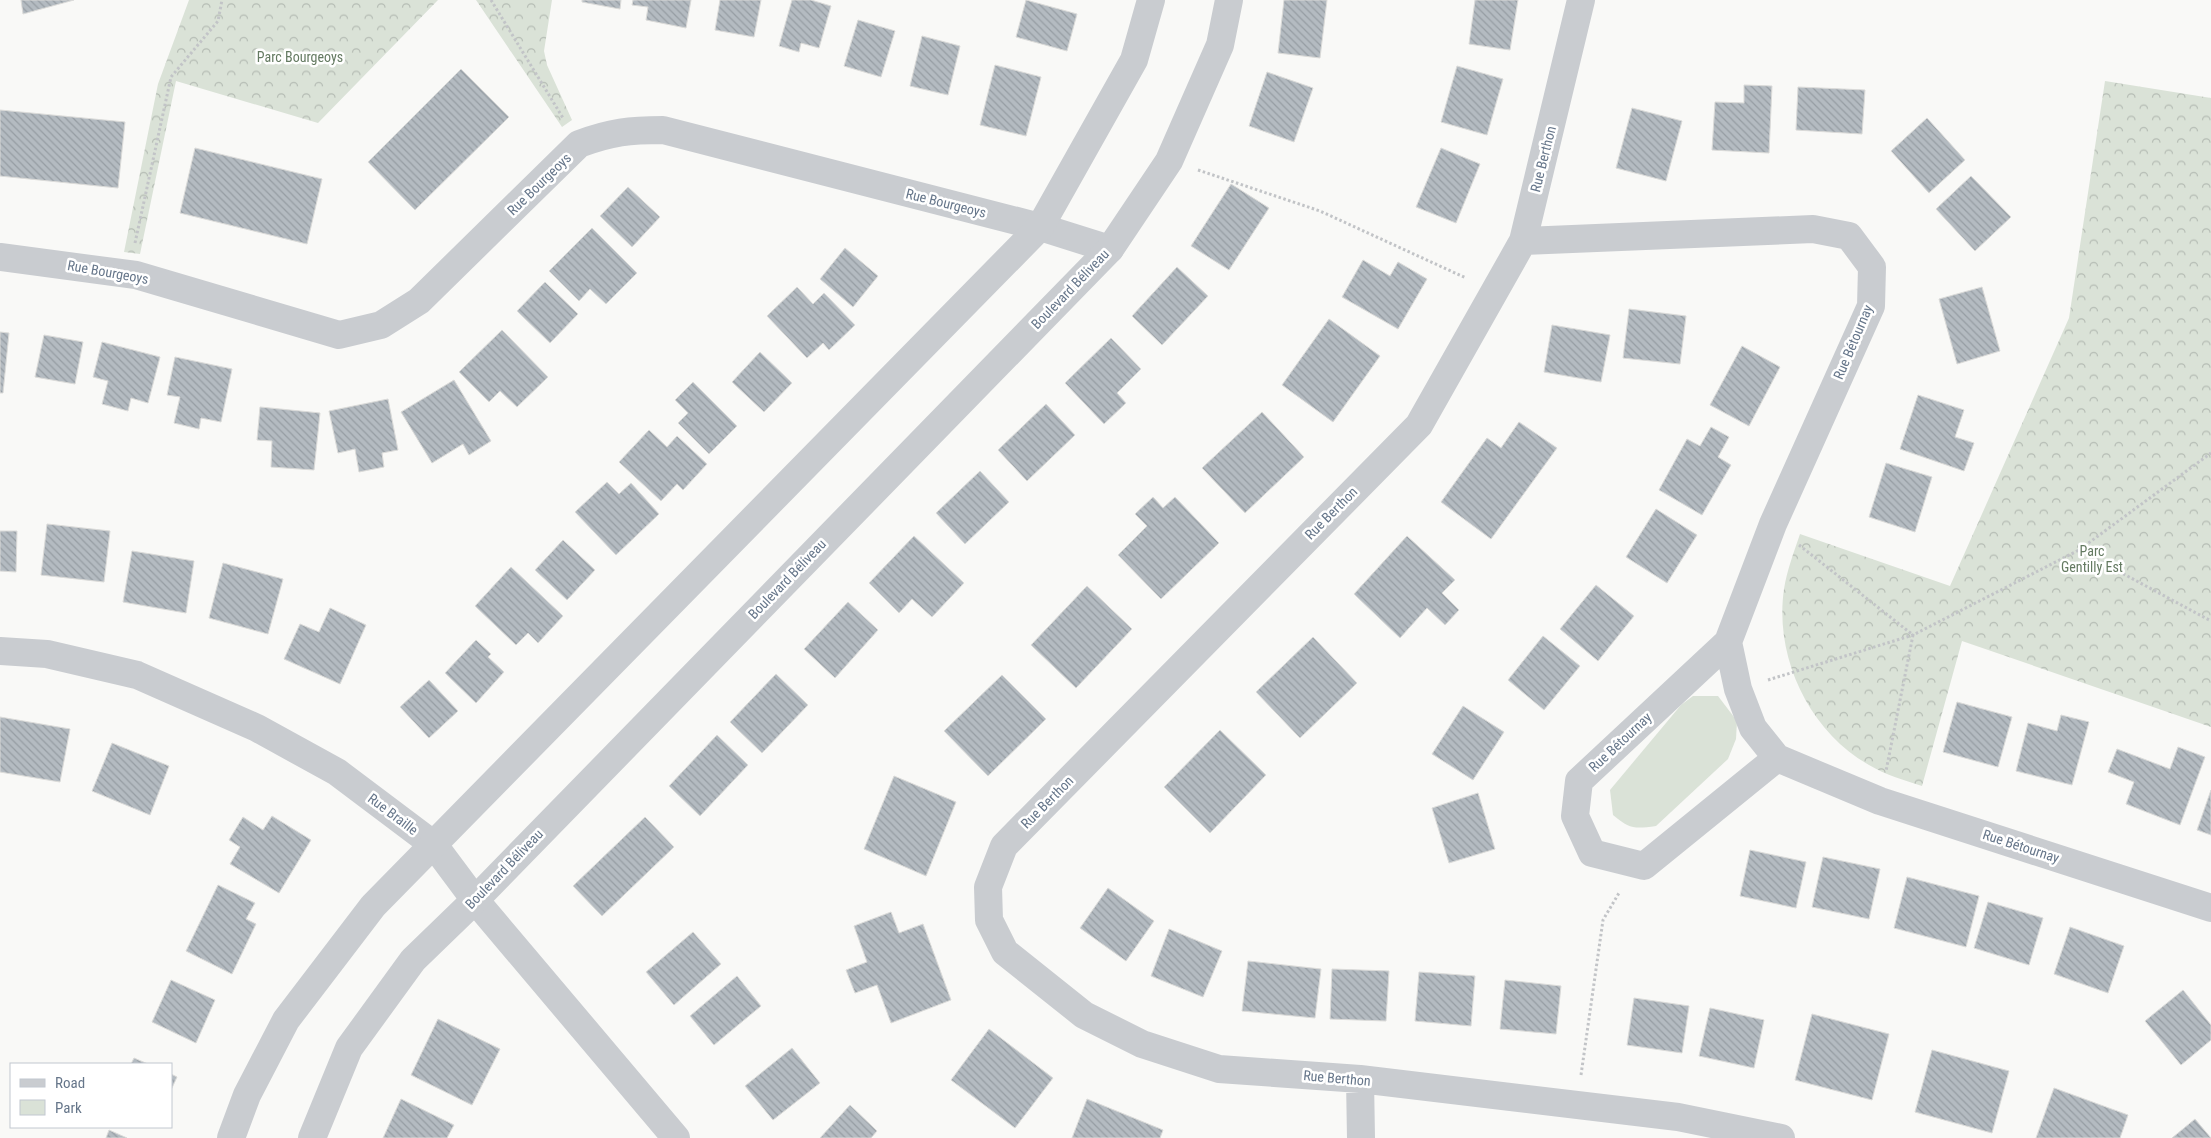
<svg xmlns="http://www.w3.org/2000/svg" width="2211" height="1138" font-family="'Roboto Condensed',sans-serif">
  <defs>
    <pattern id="forest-crowns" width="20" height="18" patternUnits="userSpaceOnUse" patternTransform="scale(1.25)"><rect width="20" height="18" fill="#dae2d7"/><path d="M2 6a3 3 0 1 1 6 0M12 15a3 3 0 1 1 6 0" fill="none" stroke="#b5bcb4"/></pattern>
    <pattern id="building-back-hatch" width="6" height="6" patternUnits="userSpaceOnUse" patternTransform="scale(1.25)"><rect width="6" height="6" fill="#b4bbc1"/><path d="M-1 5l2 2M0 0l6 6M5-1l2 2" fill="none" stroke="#969da3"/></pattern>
  </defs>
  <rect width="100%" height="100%" fill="#f9f9f7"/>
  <path fill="#dae2d7" d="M1693,696H1718L1737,721L1736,739L1728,759L1656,826C1634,829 1630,829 1613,815L1610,790L1681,705Z"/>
  <path fill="url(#forest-crowns)" d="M189,0H438L318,123L176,81L140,254L124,252L158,84Z
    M476,0H552L544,51L547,65L572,120L562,127Z
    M2105,81L2211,98V727L1962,641L1922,786C1903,780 1886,775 1869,765C1809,731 1774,657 1784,589C1787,570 1794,552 1800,534L1950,586L2069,318Z"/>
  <path fill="url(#building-back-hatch)" stroke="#dbdbd9" d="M21,0H74L23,14Z
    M582,0H621L620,9L582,2Z
    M633,0H691L686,28L646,20L648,7L632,5Z
    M720,0H761L754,37L715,30Z
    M792,0H811L831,6L819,48L801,43L799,52L779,46Z
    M1026,0L1077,14L1067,51L1016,37Z
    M1284,0H1327L1320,58L1278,53Z
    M1475,0H1518L1510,50L1469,44Z
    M858,20L895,31L881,77L844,66Z
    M922,36L960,46L948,95L910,86Z
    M995,65L1041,77L1026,136L980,125Z
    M1457,66L1503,79L1487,135L1441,122Z
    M461,69L509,117L415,210L368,162Z
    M1267,72L1313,88L1294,142L1249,126Z
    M1744,85L1772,86L1769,153L1712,150L1715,102L1744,103Z
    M1798,87L1865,90L1862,134L1796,130Z
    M1632,108L1682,121L1666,181L1616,168Z
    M0,110L125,122L118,188L0,176Z
    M1927,118L1965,160L1929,193L1891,151Z
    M195,148L322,179L307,244L180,213Z
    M1441,148L1480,164L1456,223L1416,207Z
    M1971,176L2011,217L1975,251L1936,209Z
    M1231,184L1269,208L1229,270L1191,246Z
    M628,187L660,217L632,247L600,216Z
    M592,228L637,273L606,304L590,289L579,301L549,271Z
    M845,248L878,276L853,307L820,279Z
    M1363,260L1390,276L1398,262L1427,279L1398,329L1342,297Z
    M1177,267L1208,296L1162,345L1132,316Z
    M545,282L578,314L550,343L517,311Z
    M797,287L813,304L824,293L855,325L829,350L823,343L807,358L767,316Z
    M1982,287L2000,351L1957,364L1939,299Z
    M1629,309L1686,316L1680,364L1623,358Z
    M1329,319L1380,356L1333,422L1282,385Z
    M1552,325L1610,335L1601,382L1544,372Z
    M502,330L548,377L517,407L500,391L489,402L459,372Z
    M0,332L9,333L3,393H0Z
    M44,335L83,342L75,384L35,377Z
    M1111,338L1141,369L1117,393L1126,403L1104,424L1065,383Z
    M102,342L160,357L148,403L131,398L128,411L102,404L108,381L93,377Z
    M1742,346L1780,367L1749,426L1710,405Z
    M760,352L792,383L764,412L732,382Z
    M175,357L232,369L221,422L201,418L199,429L174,423L180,397L167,395Z
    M454,380L491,441L469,455L463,444L432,463L401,412Z
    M693,382L737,426L709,454L678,423L688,413L675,400Z
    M1918,395L1964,410L1955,437L1974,443L1964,471L1900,449Z
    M388,399L398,450L382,453L384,467L359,472L355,449L338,453L329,411Z
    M1046,404L1075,435L1027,481L998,450Z
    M260,407L320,413L314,470L271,467L272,441L257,440Z
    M1262,412L1304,457L1245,513L1202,468Z
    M1519,422L1557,448L1491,539L1441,502L1487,438L1501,448Z
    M1711,427L1729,437L1718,457L1731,465L1702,515L1659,490L1687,439L1700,446Z
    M649,430L667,447L677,436L707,464L683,490L677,484L661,501L619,462Z
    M1886,463L1932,477L1915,532L1869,517Z
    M980,471L1009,502L965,544L936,513Z
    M607,482L619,494L631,483L659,514L616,555L575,512Z
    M1153,497L1163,508L1175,497L1219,543L1161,599L1118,555L1147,526L1135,514Z
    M1656,509L1697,535L1667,583L1626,557Z
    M47,524L110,531L104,582L41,575Z
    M0,531H17L16,572L0,571Z
    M914,536L964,583L932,617L912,599L899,613L869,583Z
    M1407,536L1455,580L1442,593L1459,610L1445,625L1427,608L1400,638L1354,594Z
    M563,540L595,570L567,600L535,570Z
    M132,551L194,561L186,613L123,602Z
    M223,563L283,579L268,634L209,618Z
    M511,567L563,616L538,643L528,633L516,645L475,606Z
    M1596,585L1634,616L1598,661L1560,629Z
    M1087,586L1132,629L1076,688L1031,645Z
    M848,602L878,630L835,678L804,649Z
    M330,608L366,625L340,684L284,659L300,624L319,632Z
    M1543,636L1580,666L1544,710L1508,680Z
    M1313,637L1357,683L1300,738L1256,692Z
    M476,640L491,654L488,657L504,672L476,703L445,673Z
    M776,674L808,705L762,753L730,722Z
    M1002,675L1046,719L988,776L944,731Z
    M429,680L458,711L429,738L400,707Z
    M1957,702L2012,717L1998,767L1943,752Z
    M1463,706L1504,732L1473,780L1432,754Z
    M2061,715L2089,722L2072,785L2016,771L2028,723L2057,731Z
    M0,717L70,729L60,782L0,772Z
    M1220,730L1266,775L1210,833L1164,787Z
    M717,735L748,765L700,816L669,786Z
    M112,743L169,766L150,815L92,791Z
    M2178,747L2205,757L2180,825L2126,804L2134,782L2108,772L2117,749L2170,769Z
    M894,776L956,802L926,876L864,849Z
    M2211,790V835L2197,830Z
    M1478,793L1495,849L1449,863L1432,808Z
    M272,816L311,840L279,893L230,864L240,847L229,840L243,817L263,830Z
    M645,817L674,847L602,916L573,886Z
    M1750,850L1806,862L1796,908L1740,896Z
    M1823,857L1880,869L1869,919L1812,907Z
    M1907,877L1979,896L1966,947L1894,928Z
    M218,885L255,903L246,919L256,924L232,974L186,951Z
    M1108,888L1154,921L1126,961L1080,928Z
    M1988,902L2043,918L2029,965L1974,948Z
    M891,912L899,933L923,924L951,1000L891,1023L877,985L855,993L846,970L867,962L854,926Z
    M2070,927L2124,946L2108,993L2054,974Z
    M1169,929L1222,951L1203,997L1151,976Z
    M693,932L721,964L674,1005L646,972Z
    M1248,961L1321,969L1315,1018L1242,1011Z
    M1332,969L1389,971L1386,1021L1330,1019Z
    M1419,972L1475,976L1471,1026L1415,1021Z
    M737,976L761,1006L714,1045L690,1016Z
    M171,980L215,1000L196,1043L152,1022Z
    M1505,980L1561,986L1556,1034L1500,1029Z
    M2183,990L2211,1025V1040L2181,1065L2145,1021Z
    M1634,998L1689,1006L1682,1053L1627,1045Z
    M1710,1008L1764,1020L1754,1068L1699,1056Z
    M1812,1014L1889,1034L1872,1100L1795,1080Z
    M438,1019L500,1049L472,1105L411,1075Z
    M989,1029L1053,1078L1015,1128L951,1080Z
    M792,1048L820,1083L773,1120L745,1086Z
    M1932,1050L2009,1071L1992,1133L1915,1112Z
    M134,1058L148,1064H131Z
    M171,1074L177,1077L171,1090Z
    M2054,1088L2128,1115L2120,1138H2036Z
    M401,1099L454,1125L447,1138H383Z
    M1087,1099L1163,1130L1160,1138H1072Z
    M850,1105L877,1131L871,1138H820Z
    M2195,1119L2211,1138H2172Z
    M109,1130L127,1138H106Z"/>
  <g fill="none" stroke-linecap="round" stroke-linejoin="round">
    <path stroke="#c2c4c7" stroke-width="3" stroke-dasharray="2.5 2.5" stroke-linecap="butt" d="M491,0L563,118
      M1198,170L1320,211L1466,278
      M135,243L171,77L218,21L222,0
      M1799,545L1913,635L1886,771
      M2079,550L2211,621
      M1768,680L1913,635L2079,550L2211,453
      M1581,1075L1603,920L1619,893"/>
    <path stroke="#c9ccd0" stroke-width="28" d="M1581,0L1523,241L1419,425L1004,846L988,887L989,920L1005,952L1084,1015L1142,1044L1219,1069L1360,1079L1678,1117L1781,1138
      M1523,241L1813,229L1849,236L1872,267L1871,306L1773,524L1728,642L1738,689L1753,728L1777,758L1880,801L2211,908
      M0,257L136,275L339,335L381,325L419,301L579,144C611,132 630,130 663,130L1040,227L1110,249
      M1728,642L1579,781L1575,816L1592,853L1644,866L1777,758
      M0,651L47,654L137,675L257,728L337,772L434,845L475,900L676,1138
      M1360,1079L1361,1138"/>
    <path stroke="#c9ccd0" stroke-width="28" d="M231,1138L247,1095L286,1020L373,906L1040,227L1134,60L1151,0
      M312,1138L349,1048L413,960L475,900L1110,249L1169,161L1220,45L1229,0"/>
  </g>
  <g text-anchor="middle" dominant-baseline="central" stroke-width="5" stroke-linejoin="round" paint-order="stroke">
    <g font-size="14" fill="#647a61" stroke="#fff">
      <text x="300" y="57">Parc Bourgeoys</text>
      <text x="2092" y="551">Parc<tspan x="2092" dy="16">Gentilly Est</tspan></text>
    </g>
    <g font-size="14" fill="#66768a" stroke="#fff">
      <text transform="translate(1543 159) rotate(-76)">Rue Berthon</text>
      <text transform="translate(539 184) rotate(-44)">Rue Bourgeoys</text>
      <text transform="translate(946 203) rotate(14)">Rue Bourgeoys</text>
      <text transform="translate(108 272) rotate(10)">Rue Bourgeoys</text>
      <text transform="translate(1070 289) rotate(-46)">Boulevard Béliveau</text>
      <text transform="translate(1853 342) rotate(-67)">Rue Bétournay</text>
      <text transform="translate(1331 513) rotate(-45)">Rue Berthon</text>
      <text transform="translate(787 579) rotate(-46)">Boulevard Béliveau</text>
      <text transform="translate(1620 742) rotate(-43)">Rue Bétournay</text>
      <text transform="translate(1047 802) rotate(-45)">Rue Berthon</text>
      <text transform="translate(393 814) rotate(37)">Rue Braille</text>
      <text transform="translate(2021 846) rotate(18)">Rue Bétournay</text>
      <text transform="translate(504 869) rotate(-46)">Boulevard Béliveau</text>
      <text transform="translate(1337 1078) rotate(5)">Rue Berthon</text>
    </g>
  </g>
  <rect x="10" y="1063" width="162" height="65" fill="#ffffff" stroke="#c2c8d0"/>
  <rect x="20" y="1079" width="25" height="8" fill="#c9ccd0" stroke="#c2c8d0"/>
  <text x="55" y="1088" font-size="15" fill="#66768a">Road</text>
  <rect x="20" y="1100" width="25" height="15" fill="#dae2d7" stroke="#c2c8d0"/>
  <text x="55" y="1113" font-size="15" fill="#66768a">Park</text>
</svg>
